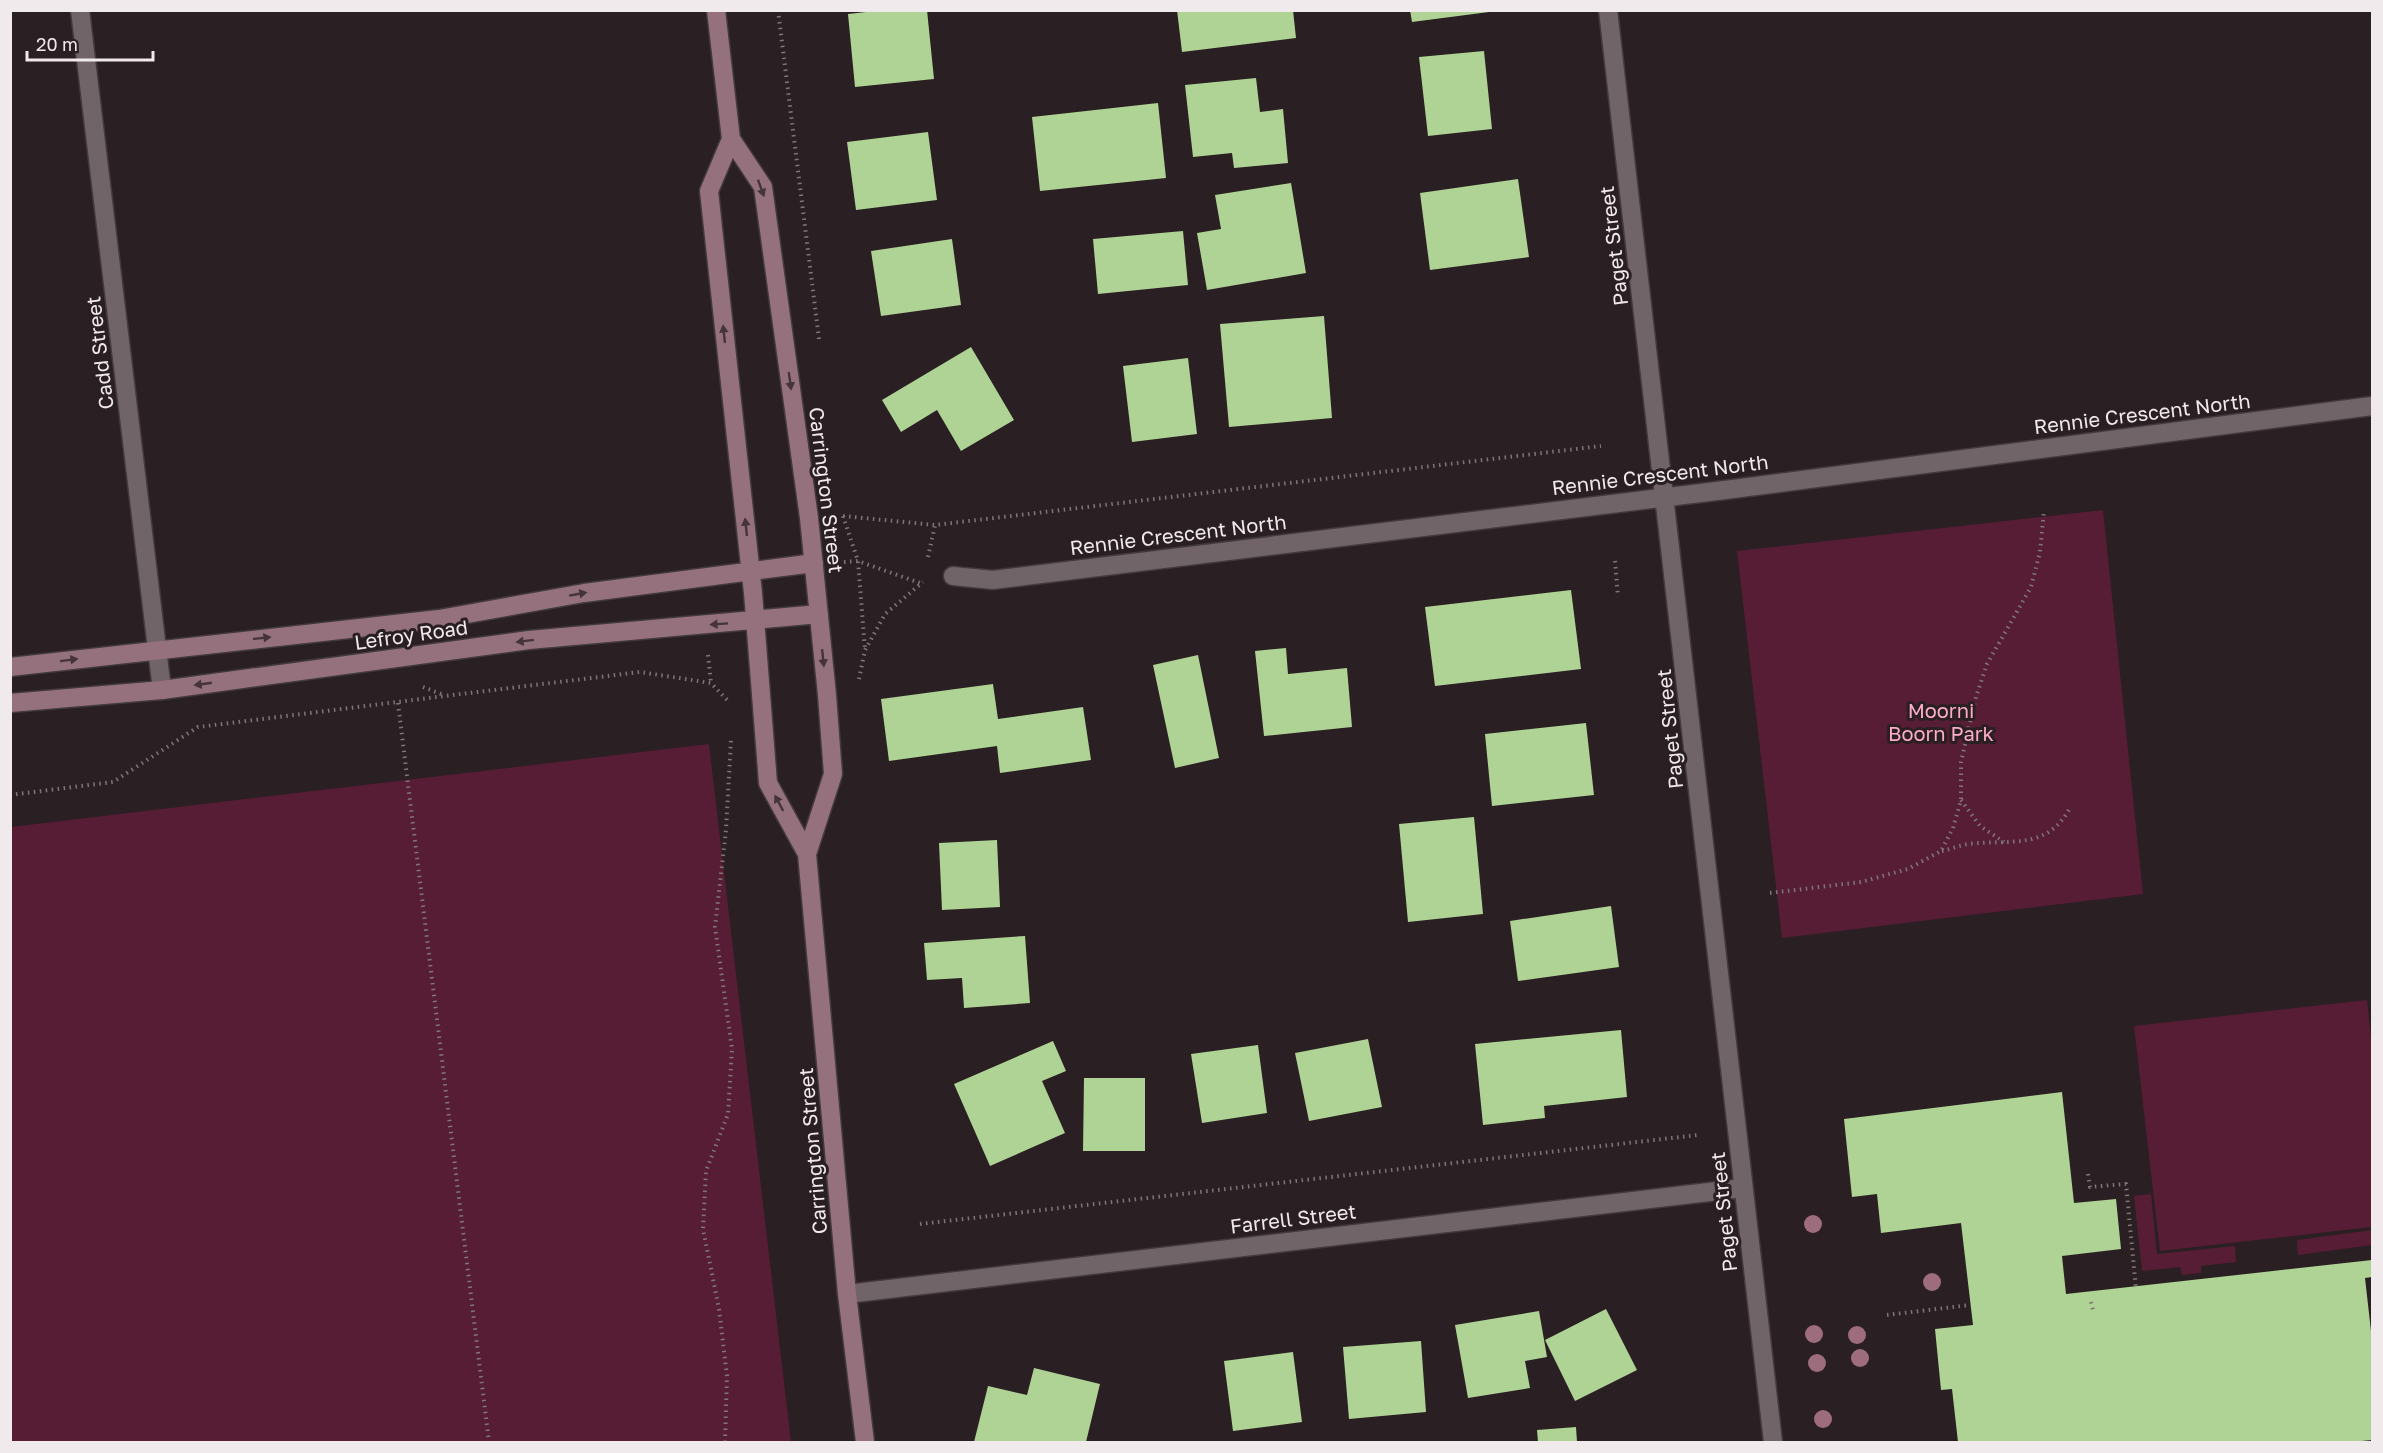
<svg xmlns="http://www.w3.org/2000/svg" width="2383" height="1453" font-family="'Golos Text',sans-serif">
  <rect width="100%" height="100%" fill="#2a1f22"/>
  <path fill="#561d35" d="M2103,510L2143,894L1782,938L1737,551Z
    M709,744L791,1442H11V827Z
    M2367,1000L2372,1047V1227L2160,1251L2134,1026Z
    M2151,1194L2157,1254L2235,1246L2236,1262L2201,1266V1273L2182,1275L2180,1267L2142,1271L2134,1196Z
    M2372,1230V1245L2298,1255L2297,1240Z"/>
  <path fill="#afd394" d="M884,10H927L934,79L855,87L848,14Z
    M1177,10H1293L1296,38L1182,52Z
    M1410,10H1489V12L1412,22Z
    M1484,51L1492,129L1428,136L1419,57Z
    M1256,78L1260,112L1283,109L1288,163L1234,168L1232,153L1193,157L1185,85Z
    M1158,103L1166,178L1040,191L1032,117Z
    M928,132L937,200L856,210L847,142Z
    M1518,179L1529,257L1430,270L1420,193Z
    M1291,183L1306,273L1207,290L1197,233L1221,229L1215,195Z
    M1183,231L1188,285L1098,294L1093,239Z
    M952,239L961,305L881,316L871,251Z
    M1324,316L1332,418L1229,427L1220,324Z
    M971,347L1014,420L961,451L937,410L901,432L882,400Z
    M1188,358L1197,434L1132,442L1123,366Z
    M1571,590L1581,669L1435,686L1425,607Z
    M1286,648L1288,674L1347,668L1352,727L1264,736L1255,651Z
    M1198,655L1219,758L1175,768L1153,665Z
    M993,684L998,719L1083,707L1091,760L1000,773L997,746L889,761L881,699Z
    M1586,723L1594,795L1492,806L1485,734Z
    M1474,817L1483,914L1408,922L1399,824Z
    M997,840L1000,907L942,910L939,843Z
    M1611,906L1619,967L1518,981L1510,921Z
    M1025,936L1030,1003L964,1008L962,978L927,980L924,943Z
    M1621,1030L1627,1097L1544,1106L1545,1118L1483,1125L1475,1044Z
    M1368,1039L1382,1107L1309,1121L1295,1053Z
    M1053,1041L1066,1071L1042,1081L1065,1133L990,1166L954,1084Z
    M1258,1045L1267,1113L1202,1123L1191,1054Z
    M1084,1078H1145V1151H1083Z
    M2062,1092L2074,1203L2116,1199L2121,1249L2062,1256L2066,1294L2372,1260V1277L2365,1278L2372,1340V1440L2351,1442H1958L1952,1389L1941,1390L1935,1329L1973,1325L1961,1223L1881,1233L1877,1194L1852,1197L1844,1119Z
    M1606,1309L1637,1370L1575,1401L1545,1340Z
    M1539,1311L1547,1357L1525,1361L1530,1388L1468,1398L1455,1325Z
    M1421,1341L1426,1412L1349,1419L1343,1347Z
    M1293,1352L1302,1422L1233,1431L1224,1361Z
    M1034,1368L1100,1384L1086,1442H974L988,1386L1027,1395Z
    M1576,1427L1577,1442H1538L1537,1430Z"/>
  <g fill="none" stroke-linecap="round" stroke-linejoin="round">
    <g stroke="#433a3d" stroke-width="21">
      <path id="street" d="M80,10L162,690
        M1608,10L1773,1442
        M953,576L993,580L1725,490L2372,406
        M847,1294L1743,1188"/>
    </g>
    <g stroke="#433a3d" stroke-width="21">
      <path id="secondary" d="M716,10L731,139L763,187L809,518L827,695L833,774L807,854L847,1294L865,1442
        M731,139L709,191L753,593L768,783L807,854
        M10,667L439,619L584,593L814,563
        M10,703L162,690L529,640L819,614"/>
    </g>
    <path stroke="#807679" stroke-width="4" stroke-dasharray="1.5 4.5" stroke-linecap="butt" d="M778,10L819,339
      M843,516L935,525L1601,446
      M843,516L858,561L865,650
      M928,557L935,525
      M1615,561L1618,597
      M844,562L858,561L923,584
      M708,655L711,683
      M859,679L865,650L885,614L923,582
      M423,687L444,695
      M398,703L489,1442
      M10,795L113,782L198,727L445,696L640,672L711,683L730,703
      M1961,800L1980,826L2004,842
      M1942,851C1951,849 1960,845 1969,844C2011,839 2048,851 2071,806
      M1770,893L1861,882L1908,869L1941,851L1953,828L1961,800V762L1976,697L1987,664L2031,587L2040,552L2044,510
      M2088,1174L2090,1187L2126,1184L2136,1289
      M920,1224L1698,1135
      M2091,1302L2093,1310
      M1887,1315L1970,1305
      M725,1442L727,1376L719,1309L703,1229L706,1171L728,1114L732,1049L715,927L726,830L731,740"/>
    <use href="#street" stroke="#716468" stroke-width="18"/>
    <use href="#secondary" stroke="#95717e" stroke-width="18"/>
  </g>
  <g fill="#9e6d7d">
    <circle cx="1813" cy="1224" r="9"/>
    <circle cx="1932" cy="1282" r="9"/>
    <circle cx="1814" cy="1334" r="9"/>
    <circle cx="1857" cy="1335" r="9"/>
    <circle cx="1860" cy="1358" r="9"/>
    <circle cx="1817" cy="1363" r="9"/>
    <circle cx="1823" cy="1419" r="9"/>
  </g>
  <defs><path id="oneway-solid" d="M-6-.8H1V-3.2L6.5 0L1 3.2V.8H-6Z" transform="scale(1.5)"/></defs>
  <g fill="#453439">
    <use href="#oneway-solid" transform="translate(761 188) rotate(70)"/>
    <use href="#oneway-solid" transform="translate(724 334) rotate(-96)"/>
    <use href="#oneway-solid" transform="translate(790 381) rotate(82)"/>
    <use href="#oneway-solid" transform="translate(746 527) rotate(-96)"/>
    <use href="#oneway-solid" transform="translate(578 594) rotate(-10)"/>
    <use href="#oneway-solid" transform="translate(719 624) rotate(176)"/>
    <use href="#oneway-solid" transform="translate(262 638) rotate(-6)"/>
    <use href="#oneway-solid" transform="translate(525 641) rotate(173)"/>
    <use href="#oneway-solid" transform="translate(823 658) rotate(84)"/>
    <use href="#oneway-solid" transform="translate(69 660) rotate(-7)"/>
    <use href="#oneway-solid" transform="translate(203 684) rotate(172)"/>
    <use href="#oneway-solid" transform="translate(779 803) rotate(-118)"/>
  </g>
  <g text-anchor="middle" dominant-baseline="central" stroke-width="6" stroke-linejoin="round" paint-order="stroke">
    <g font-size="20" fill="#f1eaec" stroke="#2a1f22">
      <text transform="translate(1613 246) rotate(-97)">Paget Street</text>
      <text transform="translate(99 353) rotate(-97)">Cadd Street</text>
      <text transform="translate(2142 413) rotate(-7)">Rennie Crescent North</text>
      <text transform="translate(1660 474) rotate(-7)">Rennie Crescent North</text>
      <text transform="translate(827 490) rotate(83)">Carrington Street</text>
      <text transform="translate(1178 534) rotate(-7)">Rennie Crescent North</text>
      <text transform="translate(411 634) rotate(-8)">Lefroy Road</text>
      <text transform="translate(1669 729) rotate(-96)">Paget Street</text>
      <text transform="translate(812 1151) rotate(-95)">Carrington Street</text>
      <text transform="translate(1723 1212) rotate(-96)">Paget Street</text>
      <text transform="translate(1293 1218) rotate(-7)">Farrell Street</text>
    </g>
    <g font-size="20" fill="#fcacc8" stroke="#2a1f22">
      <text x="1941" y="710">Moorni<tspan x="1941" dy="23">Boorn Park</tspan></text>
    </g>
  </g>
  <rect width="2383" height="1453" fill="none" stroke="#f1eaec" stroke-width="24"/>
  <path d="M27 51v9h126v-9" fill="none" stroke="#f1eaec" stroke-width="3"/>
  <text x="36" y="51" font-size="18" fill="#f1eaec" stroke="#2a1f22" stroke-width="4.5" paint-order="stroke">20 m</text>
</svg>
